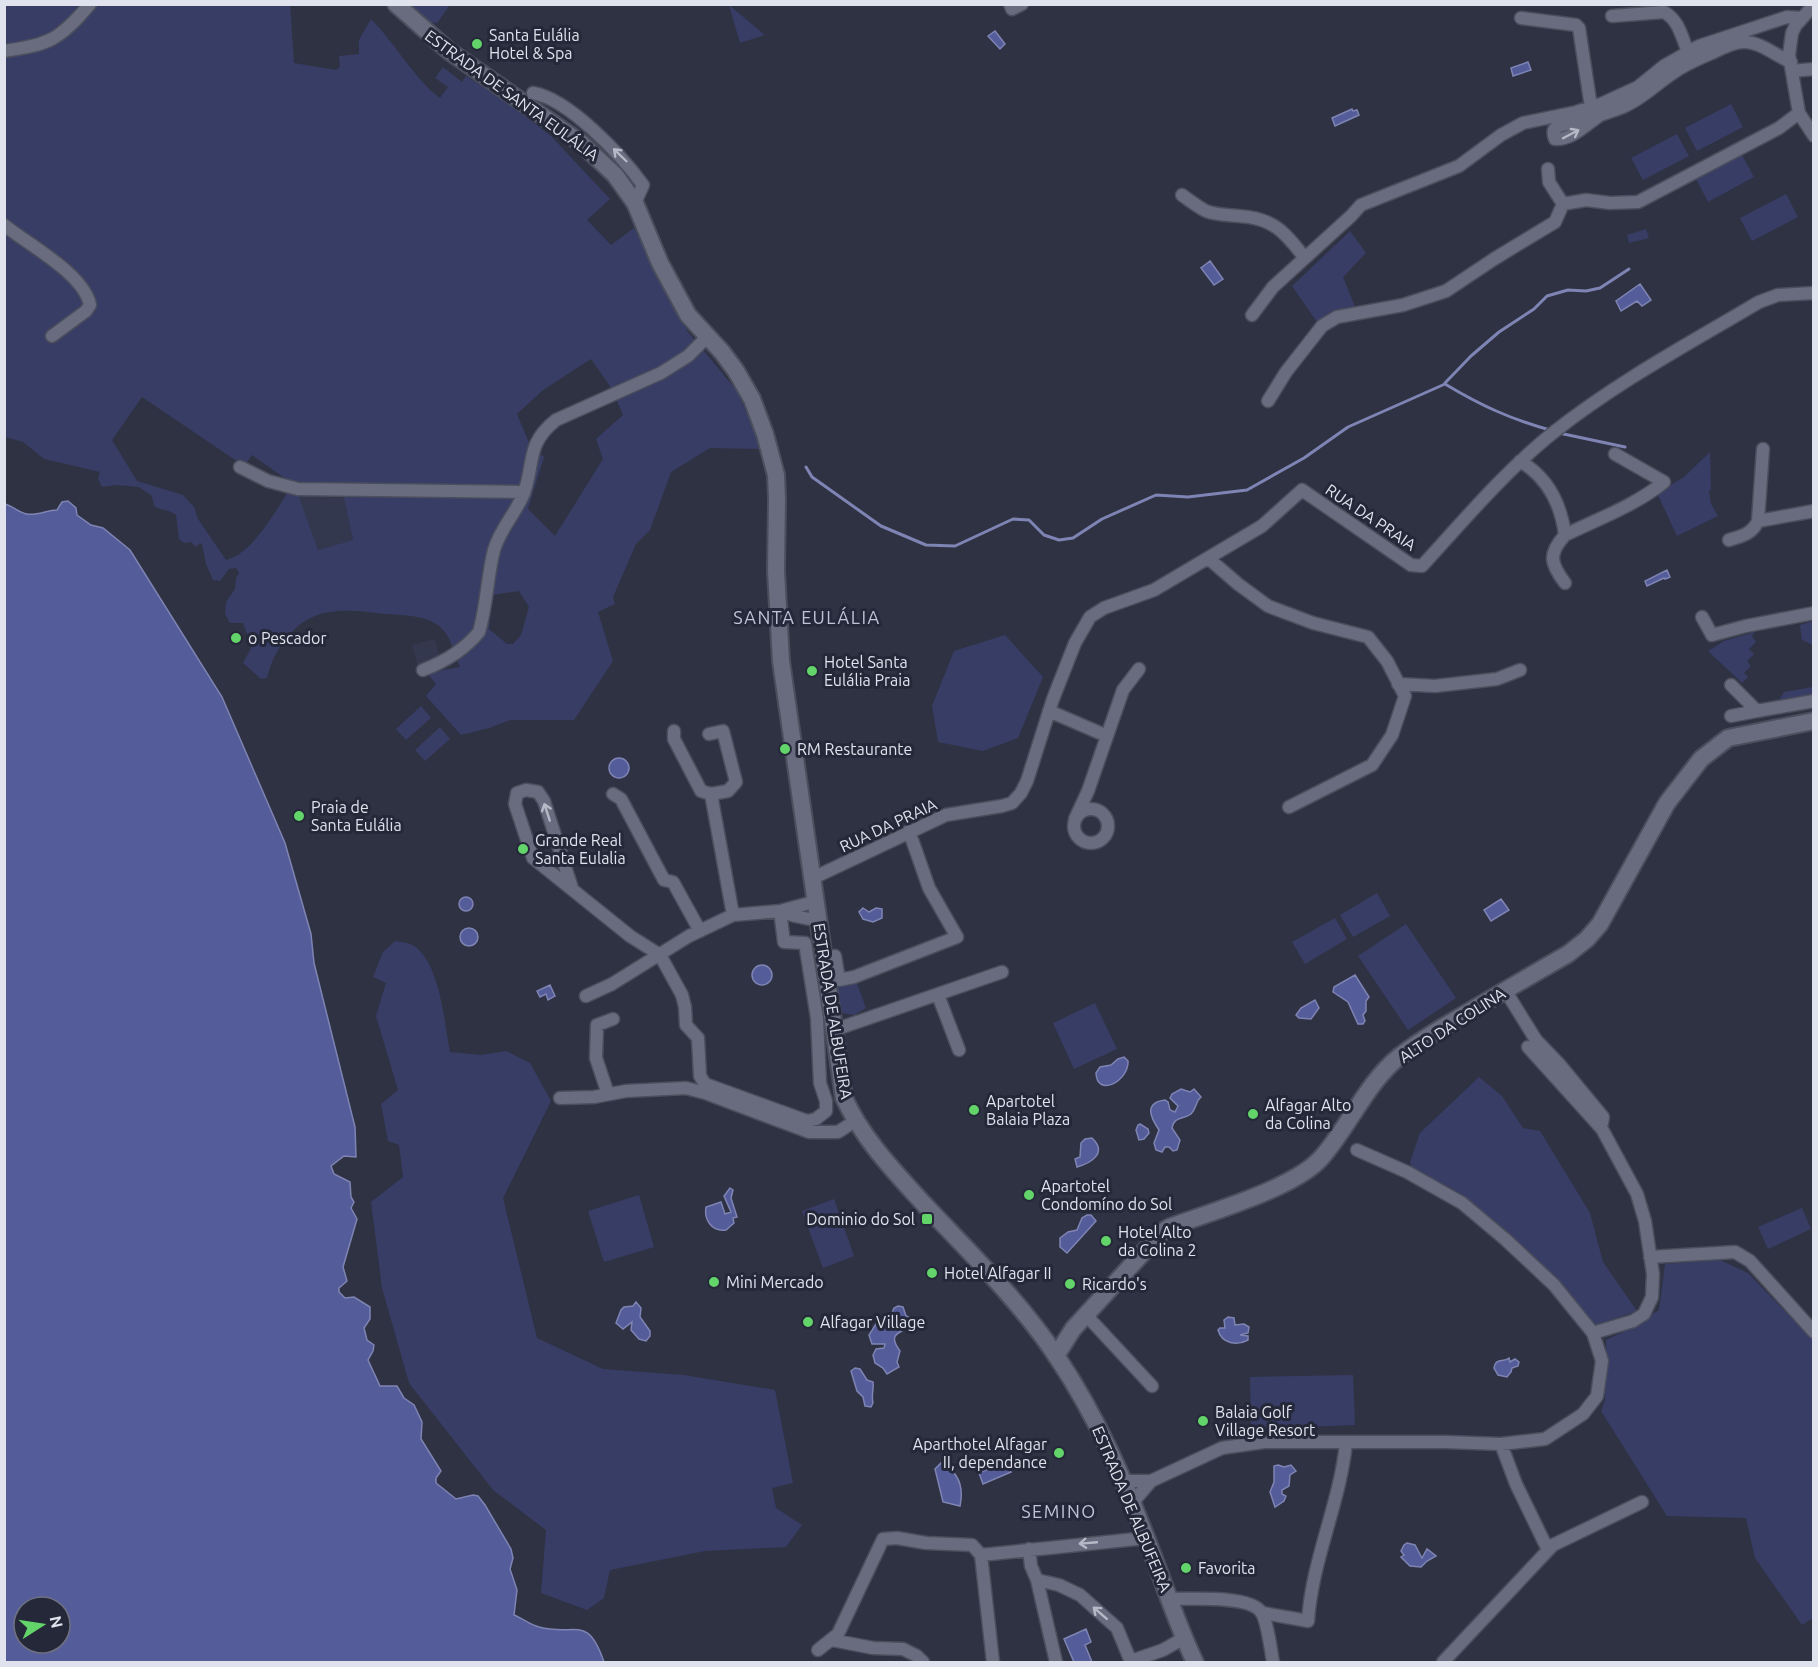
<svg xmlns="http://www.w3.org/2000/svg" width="1818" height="1667" font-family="Ubuntu,sans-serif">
  <rect width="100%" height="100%" fill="#2f3242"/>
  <path fill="#34384f" d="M296,492H343L353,540L318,550Z
    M435,639L440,657L418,667L412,645Z"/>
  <path fill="#383d66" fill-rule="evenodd" d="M4,5H290L294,63L336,70L340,67L339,56L359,54V40L371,19C394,42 416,81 440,98L448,87L435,78L443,67L462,82L466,76L508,103L551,136L610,199L587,220L611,245L634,228L688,332L737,391L762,449L710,448L671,472L650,530L636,544L613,597L615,604L598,612L613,661L574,720H510L489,728L461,735L426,696L436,684L427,673L460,667C453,651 451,633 436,624C422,615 402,615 386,614C367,612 349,609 330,612C297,616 274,648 267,678L261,679L243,663L252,646L243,623H230L225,614L226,602L235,589L236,578L239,573L236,568L229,569L220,581L213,580L206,564L202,544L200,543L196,547L191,542L184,543L179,539L176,515C169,509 161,511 154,506L152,496L139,487L116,485L102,487L98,478L100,472L44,459L23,442L5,437ZM591,359L612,389L623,415L596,439L603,459L555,536L528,509L544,457L530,445L517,414L543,390ZM142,397L244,466L252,455L293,484C277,508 254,553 226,560L198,519L194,507L183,495L137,481L112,440ZM297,492L343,493L353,540L318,550ZM519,591L529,607L521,635L513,644H507L489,629L492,595Z
    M409,5H450L437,23L426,22Z
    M729,5L765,35L740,43Z
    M1731,104L1743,127L1697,151L1685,128Z
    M1677,134L1689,156L1643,180L1631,158Z
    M1742,155L1754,177L1708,202L1696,179Z
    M1786,194L1798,217L1752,241L1740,218Z
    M1646,229L1649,238L1629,243L1627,235Z
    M1350,231L1366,253L1343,277L1356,309L1317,322L1292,286Z
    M1710,452L1711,489L1709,491L1711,504L1718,516L1677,536L1657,493L1684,477Z
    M1813,621H1814L1813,645L1802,640L1800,625Z
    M1755,632L1752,636L1756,642L1749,649L1754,654L1747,661L1751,666L1744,673L1748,677L1742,683L1708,651L1724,641Z
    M1005,635L1043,677L1018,738L983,751L938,742L932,706L954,651Z
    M1813,687V695L1780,702V698L1784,692Z
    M421,706L431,718L406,740L396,729Z
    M440,727L450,739L425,761L415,750Z
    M1377,893L1390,916L1353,937L1340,915Z
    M1335,918L1347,939L1305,964L1292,942Z
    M1406,924L1456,998L1408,1030L1358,956Z
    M395,941C401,942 412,943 417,948C441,970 444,1021 450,1052L481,1055L506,1051L530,1063L551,1101L503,1198L537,1338L603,1369L684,1375L775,1390L793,1483L772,1488L776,1508L802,1525L786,1547L705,1551L610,1570L604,1598L587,1610L541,1593L546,1530L493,1490L409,1383L382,1288L371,1202L403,1177L399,1145L388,1141L381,1104L398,1090L376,1016L386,983L373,977L383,952Z
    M856,981L866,1008L854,1015L840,1013L836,989Z
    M1095,1003L1117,1049L1074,1069L1053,1023Z
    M1479,1077L1502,1096L1523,1128L1540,1131L1590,1213L1603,1262L1637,1311L1595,1325L1558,1279L1501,1228L1453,1189L1412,1168L1410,1162L1420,1133Z
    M639,1195L654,1247L604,1262L588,1211Z
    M834,1199L854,1256L823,1268L802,1211Z
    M1802,1208L1811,1229L1768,1249L1758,1227Z
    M1720,1260L1748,1273L1813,1340V1618L1802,1625L1755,1558L1746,1518L1667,1516L1601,1411L1605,1400L1606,1340L1623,1332L1659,1310L1665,1264Z
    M1353,1375L1355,1425L1251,1429L1250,1377Z"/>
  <path fill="#545c9a" stroke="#7e84b3" stroke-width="1.5" fill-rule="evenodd" d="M995,31L1005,44L1000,49L988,36Z
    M1528,62L1531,70L1513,76L1511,68Z
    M1352,109L1353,111L1357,110L1359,115L1335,126L1332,118Z
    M1210,261L1223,279L1214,285L1201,268Z
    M1640,284L1651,300L1642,306L1637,301L1621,311L1616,301Z
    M68,501L76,508L77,515L91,525L103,528L130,550L222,697L285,843L311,934L314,963L355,1127L356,1157L344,1156L331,1166L334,1174L350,1182L351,1197L354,1202L351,1208L357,1219L343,1267L347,1281L339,1288V1292L345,1298L354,1297L370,1307V1319L364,1328L367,1340L374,1345L373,1351L368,1360L380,1386H397L404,1398L414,1405L422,1422L421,1439L441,1471L436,1478V1483L456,1499L473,1495L478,1496L485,1505L511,1549L513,1558L510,1569L517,1590L514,1615C522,1618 530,1625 539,1627C576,1637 587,1613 604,1662H5V504C13,506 19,513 27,514C37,516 47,510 57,510L62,502ZM24,1607H60V1643H24Z
    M1667,570L1670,577L1665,579L1664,578L1647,586L1645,581Z
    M609 768a10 10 0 1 1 20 0a10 10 0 1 1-20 0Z
    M459 904a7 7 0 1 1 14 0a7 7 0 1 1-14 0Z
    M1501,899L1509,910L1491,921L1484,910Z
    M863,908L869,912L876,908L882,909V918L873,922L863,919L859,912Z
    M460 937a9 9 0 1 1 18 0a9 9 0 1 1-18 0Z
    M752 975a10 10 0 1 1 20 0a10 10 0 1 1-20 0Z
    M1355,975L1369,997L1366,1001V1011L1363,1015L1365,1021L1363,1024H1358L1348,1002L1333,992L1334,987Z
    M550,985L555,996L548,1000L546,994L540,997L537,991Z
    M1315,1000L1319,1008L1311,1019L1299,1018L1296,1015L1301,1008Z
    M1124,1057L1128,1061C1129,1081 1097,1098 1096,1073L1100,1067L1111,1065L1118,1059Z
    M1181,1089L1190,1092L1194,1089L1201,1097C1195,1102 1197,1108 1191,1114C1183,1120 1174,1116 1172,1128L1180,1140L1177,1150L1173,1151L1169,1147H1165L1162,1152L1156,1150L1154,1143L1159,1130C1151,1118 1143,1103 1165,1100L1168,1102L1170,1110L1175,1112L1178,1106L1170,1098L1172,1094Z
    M1140,1124L1148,1129L1149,1133L1144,1139L1139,1140L1136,1130L1138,1125Z
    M1092,1138C1108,1153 1091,1163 1077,1167L1075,1159L1080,1157L1081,1143L1085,1139Z
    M730,1188L733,1190L731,1198L737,1217L733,1218L734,1223L726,1230C711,1232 704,1219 706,1207L721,1202L725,1214L731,1212L724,1196Z
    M1087,1215H1091L1096,1221L1067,1253L1060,1247V1238L1068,1232L1077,1230L1082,1218Z
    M636,1302L641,1308L640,1317L650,1331V1336L646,1341L639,1339L631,1330L632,1322L623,1329L616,1323L621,1310L624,1307L633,1306Z
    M898,1306L903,1307L906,1316L914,1319C910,1335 883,1328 900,1351L897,1362L899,1367L887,1374L883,1368L875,1363L873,1355L876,1349L884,1348L885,1344H872L869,1335L876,1324L889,1320L894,1308Z
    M1228,1317L1234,1318L1235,1325L1244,1324L1249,1327L1248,1333L1240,1335L1248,1336V1340C1237,1346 1222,1344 1218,1330L1220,1328H1225L1224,1320Z
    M1509,1358L1510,1362L1515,1359L1519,1362L1518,1366L1512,1368L1511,1372L1507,1377L1498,1375L1494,1368C1496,1357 1503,1363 1509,1358Z
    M855,1368L860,1369L867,1380L873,1382C874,1389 871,1395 873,1403L871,1407L865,1406L863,1397L857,1391L851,1371Z
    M1007,1461L1011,1472L983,1484L979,1473Z
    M941,1463C959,1472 964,1487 960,1506L943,1502L935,1469Z
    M1278,1465L1284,1467L1291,1465L1296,1471L1290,1475L1289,1486L1282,1490V1494L1286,1496L1284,1501L1275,1507L1270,1492L1274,1482V1466Z
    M1407,1543L1415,1545L1422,1558L1427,1549L1436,1556L1427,1561L1421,1567L1410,1566L1401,1557L1404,1555L1401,1551L1404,1545Z
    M1086,1629L1091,1642L1085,1645L1092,1662H1074L1064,1639Z"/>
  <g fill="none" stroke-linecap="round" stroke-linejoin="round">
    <path stroke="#7e84b3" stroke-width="3" d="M1445,383L1471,356L1499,332L1534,309L1547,296L1568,290L1586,291L1600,288L1629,269
      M1559,433L1625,447
      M806,467L812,477L881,526L926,545L955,546L1013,519L1029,520L1044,535L1059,540L1073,538L1102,519L1156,495L1188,497L1247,490L1304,458L1348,427L1445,384C1480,405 1510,419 1550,430"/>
    <g stroke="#4b4e5c" stroke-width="15">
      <path id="street" d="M1010,4L1012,9L1022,4
        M1814,5L1796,25L1792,33L1789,55L1799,113L1814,136
        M1612,16L1664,12C1679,20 1682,38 1688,52
        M1521,18L1576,25L1579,28L1591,107
        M4,51C50,45 60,39 90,4
        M1792,71L1814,69
        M533,93C569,99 622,156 643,185L635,203
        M1600,115C1587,124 1572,140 1555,139C1553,134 1552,130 1557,127C1562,124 1569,124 1575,123C1591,118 1608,113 1623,107C1642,99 1656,84 1673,73C1685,64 1700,58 1714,52C1722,48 1735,42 1744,42C1761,42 1776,56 1791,62
        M1548,169L1549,182L1563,204
        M1182,195C1189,200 1198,207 1206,211C1216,215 1228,215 1239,216C1273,218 1285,232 1304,257
        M4,225C29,245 84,274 90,305L86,311L52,336
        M1252,315L1273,287L1351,216L1361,205L1459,166L1501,135L1523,123L1576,112L1601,104L1638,87L1664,66L1699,46L1787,17L1802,18
        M1268,401L1286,372L1322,326L1337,317L1403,305L1446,291L1494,259L1555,222L1563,204L1586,200L1610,203L1638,202L1779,128L1799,113
        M1763,449L1758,521L1814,511
        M1520,461C1547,477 1561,504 1565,535C1598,519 1636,505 1664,482L1615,454
        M240,467L268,481L298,489L524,492
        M1565,535C1548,554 1550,563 1565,583
        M1729,540C1742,536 1752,534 1758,521
        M1208,558L1238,584L1268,606L1313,623L1368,637L1387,661L1405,696L1392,735L1372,765L1289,807
        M1702,617L1712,635L1746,626L1814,613
        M423,670C444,662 465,649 479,632C487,605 487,577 494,550C500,529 516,513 524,493C535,461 526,444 556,420L661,373L688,356L707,337
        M1398,684L1435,686L1497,679L1520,670
        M1731,685L1757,711L1814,701
        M1049,711L1107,736
        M1731,716L1757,711
        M674,731V739L701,791L711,794L733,915
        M709,734L723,731L736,782L728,791L711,794
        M613,794L621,799L664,880L673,882L700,931
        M1074 826a17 17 0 1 1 34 0a17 17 0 1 1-34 0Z
        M1075,819L1088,791L1123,690L1139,669
        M813,878L946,815L1002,806L1012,803L1021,793L1027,781L1053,699L1075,643L1090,617L1104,608L1154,590L1262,526L1302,490L1411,565L1422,566C1465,519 1505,471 1554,432C1617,382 1690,343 1759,302L1778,295L1814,293
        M572,888L544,801L538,792L526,790L517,793L515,804L533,858L630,936L660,955L682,995L685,1007L686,1025L698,1038L700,1076L705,1084L807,1121L816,1119L826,1111V1101L820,1083L817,1018L805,943L784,942L780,911
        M780,911L795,916L819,921
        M835,956L839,980L854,977L957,937L929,888L909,831
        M1505,990L1536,1040L1560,1065L1603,1117L1602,1123
        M938,995L959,1050
        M586,996L612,984L689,936L733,915L780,911L817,901
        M834,1030L1002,972
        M1528,1047L1602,1129L1637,1194L1645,1221L1653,1274L1652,1297L1644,1314L1633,1321L1593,1333
        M608,1094L596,1058L597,1025L613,1019
        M560,1098L594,1097L626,1091L686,1088L705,1093L809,1132H838L855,1121
        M1650,1257L1735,1252L1750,1261L1814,1332
        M1086,1315L1152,1386
        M1501,1444L1516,1484L1548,1550
        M1123,1481H1151L1222,1448L1264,1442H1445L1501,1444L1545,1439L1583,1414L1597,1396L1602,1361L1593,1333L1554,1285L1506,1240L1462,1203L1407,1172L1357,1150
        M1133,1502L1151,1481
        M1029,1549L1031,1566L1037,1580L1056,1662
        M981,1555L1146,1538
        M1037,1580L1059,1585L1080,1595L1117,1628L1131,1662
        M1169,1599C1190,1599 1250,1595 1261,1612C1267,1619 1271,1651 1273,1662
        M1263,1613L1308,1621C1312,1560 1340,1503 1346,1443
        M832,1640L873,1648L903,1649L917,1656L923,1662
        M818,1650L838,1634L883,1539L897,1538L926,1543L972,1545L981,1555L993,1662
        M1131,1661L1163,1650L1184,1638
        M1443,1662L1553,1545L1642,1502"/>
    </g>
    <g stroke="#4b4e5c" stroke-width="20">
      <path id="secondary" d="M396,4L449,51L581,143L615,175L635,203L660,263L688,315L722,352L736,371L752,399L765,434L776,475L777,498L776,571L781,661L844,1098C863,1139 893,1170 923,1203C969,1252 1019,1300 1057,1357C1098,1418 1126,1484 1152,1553C1166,1589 1178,1627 1195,1662
        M1056,1356L1073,1329L1162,1232L1170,1227C1210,1212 1296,1188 1322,1157C1349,1126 1368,1081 1400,1056C1420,1040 1443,1027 1465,1014C1499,994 1533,974 1568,954L1587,939L1600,924L1667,803L1701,759L1728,738L1814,721"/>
    </g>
    <use href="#street" stroke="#686c7e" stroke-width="12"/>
    <use href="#secondary" stroke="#686c7e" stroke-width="16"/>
  </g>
  <defs><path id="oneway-shaft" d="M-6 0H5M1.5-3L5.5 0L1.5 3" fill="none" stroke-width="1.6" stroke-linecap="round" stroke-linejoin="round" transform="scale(1.5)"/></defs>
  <g stroke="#b6b9c6">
    <use href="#oneway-shaft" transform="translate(1571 134) rotate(-28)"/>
    <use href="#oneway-shaft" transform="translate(620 155) rotate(-136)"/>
    <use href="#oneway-shaft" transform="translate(547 812) rotate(-108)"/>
    <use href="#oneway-shaft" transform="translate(1088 1543) rotate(175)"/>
    <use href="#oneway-shaft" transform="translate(1100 1613) rotate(-139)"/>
  </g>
  <g fill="#62d469" stroke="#252838" stroke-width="2">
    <circle cx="477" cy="44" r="6"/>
    <circle cx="236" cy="638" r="6"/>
    <circle cx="812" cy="671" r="6"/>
    <circle cx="785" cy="749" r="6"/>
    <circle cx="299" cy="816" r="6"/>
    <circle cx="523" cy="849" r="6"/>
    <circle cx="974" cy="1110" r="6"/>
    <circle cx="1253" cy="1114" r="6"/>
    <circle cx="1029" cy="1195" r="6"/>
    <rect x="921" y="1213" width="12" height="12" rx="3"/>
    <circle cx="1106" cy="1241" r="6"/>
    <circle cx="932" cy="1273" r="6"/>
    <circle cx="714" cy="1282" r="6"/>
    <circle cx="1070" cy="1284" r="6"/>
    <circle cx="808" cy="1322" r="6"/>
    <circle cx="1203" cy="1421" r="6"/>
    <circle cx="1059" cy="1453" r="6"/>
    <circle cx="1186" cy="1568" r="6"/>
  </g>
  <g text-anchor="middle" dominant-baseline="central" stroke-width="6" stroke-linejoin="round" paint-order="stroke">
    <g font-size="16" fill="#e0e2ed" stroke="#252838" text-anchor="start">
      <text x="489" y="35">Santa Eulália<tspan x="489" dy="18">Hotel &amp; Spa</tspan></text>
      <text x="248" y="638">o Pescador</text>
      <text x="824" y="662">Hotel Santa<tspan x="824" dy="18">Eulália Praia</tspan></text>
      <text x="797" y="749">RM Restaurante</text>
      <text x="311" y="807">Praia de<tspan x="311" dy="18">Santa Eulália</tspan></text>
      <text x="535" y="840">Grande Real<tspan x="535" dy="18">Santa Eulalia</tspan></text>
      <text x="986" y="1101">Apartotel<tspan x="986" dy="18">Balaia Plaza</tspan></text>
      <text x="1265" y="1105">Alfagar Alto<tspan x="1265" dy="18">da Colina</tspan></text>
      <text x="1041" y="1186">Apartotel<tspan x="1041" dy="18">Condomíno do Sol</tspan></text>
      <text x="915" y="1219" text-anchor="end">Dominio do Sol</text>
      <text x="1118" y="1232">Hotel Alto<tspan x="1118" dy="18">da Colina 2</tspan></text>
      <text x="944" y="1273">Hotel Alfagar II</text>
      <text x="726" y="1282">Mini Mercado</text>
      <text x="1082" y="1284">Ricardo's</text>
      <text x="820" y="1322">Alfagar Village</text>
      <text x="1215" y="1412">Balaia Golf<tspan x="1215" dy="18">Village Resort</tspan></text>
      <text x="1047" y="1444" text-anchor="end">Aparthotel Alfagar<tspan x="1047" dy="18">II, dependance</tspan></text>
      <text x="1198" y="1568">Favorita</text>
    </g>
    <g font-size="16" fill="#e0e2ed" stroke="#252838">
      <text transform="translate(512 95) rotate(36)">ESTRADA DE SANTA EULÁLIA</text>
      <text transform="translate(1371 517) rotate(34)">RUA DA PRAIA</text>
      <text transform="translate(888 825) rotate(-25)">RUA DA PRAIA</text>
      <text transform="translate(833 1011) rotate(81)">ESTRADA DE ALBUFEIRA</text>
      <text transform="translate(1452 1025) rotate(-33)">ALTO DA COLINA</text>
      <text transform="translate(1132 1509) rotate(67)">ESTRADA DE ALBUFEIRA</text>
    </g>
    <g font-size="18" letter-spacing="1.5" fill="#bec3d8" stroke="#252838">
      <text x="807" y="617">SANTA EULÁLIA</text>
      <text x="1059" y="1511">SEMINO</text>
    </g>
  </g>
  <rect width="1818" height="1667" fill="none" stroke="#e0e2ed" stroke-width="12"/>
  <g transform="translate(42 1625) rotate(78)"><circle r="28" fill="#252838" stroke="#707280" stroke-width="1.5"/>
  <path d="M0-4.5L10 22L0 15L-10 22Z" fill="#62d469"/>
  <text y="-9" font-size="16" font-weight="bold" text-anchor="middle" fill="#e0e2ed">N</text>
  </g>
</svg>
